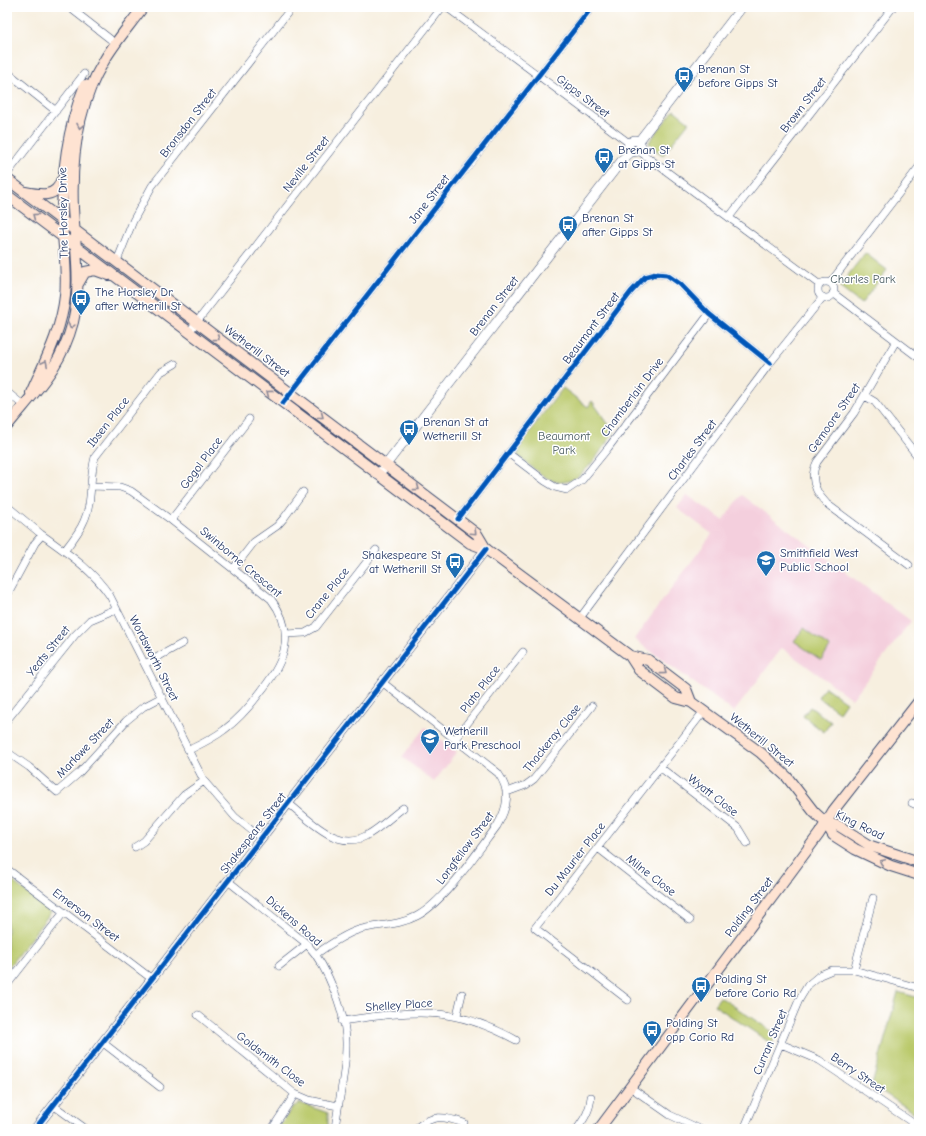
<svg xmlns="http://www.w3.org/2000/svg" width="926" height="1136" font-family="'Comic Neue',sans-serif">
  <rect width="100%" height="100%" fill="#fff"/>
  <filter id="ink" filterUnits="userSpaceOnUse"><feTurbulence type="fractalNoise" baseFrequency=".025" numOctaves="2"/><feDisplacementMap in="SourceGraphic" scale="8" xChannelSelector="R" yChannelSelector="G"/><feConvolveMatrix kernelMatrix="1 2 1 2 8 2 1 2 1" color-interpolation-filters="sRGB"/></filter>
  <filter id="wash" filterUnits="userSpaceOnUse"><feTurbulence type="fractalNoise" baseFrequency=".012" numOctaves="4" result="noise"/><feDisplacementMap in="SourceGraphic" scale="16" xChannelSelector="R" yChannelSelector="G"/><feGaussianBlur stdDeviation="0.9" result="paint"/><feColorMatrix in="noise" values="0 0 0 0 0 0 0 0 0 0 0 0 0 0 0 0 0 1.4 0 .05"/><feComposite in="paint" operator="in"/></filter>
  <g filter="url(#wash)">
    <rect width="100%" height="100%" fill="#f7efdf"/>
    <path fill="#f4cfdd" d="M687,495L723,520L742,495L911,621L852,699L782,648L734,712L634,639L712,534L677,508Z
      M425,727L457,752L434,782L402,757Z"/>
    <path fill="#bac96b" stroke="#6a7c64" d="M674,110L689,122L663,155L651,147L649,142Z
      M865,253L887,270L861,304L839,287Z
      M563,388L588,407L592,401L614,432C599,452 577,496 547,478C536,472 527,463 517,455L518,446Z
      M804,628L830,647L821,660L794,641Z
      M825,687L846,702L839,712L818,697Z
      M810,707L831,722L824,732L803,716Z
      M7,877L51,912L7,969Z
      M898,992L919,998V1116L872,1085Z
      M720,997L776,1034L772,1044L714,1005Z
      M300,1103L328,1113V1129H278L291,1109Z"/>
  </g>
  <g filter="url(#ink)">
    <g fill="none" stroke-linecap="round" stroke-linejoin="round">
      <g stroke="#3c4c71" stroke-width="8">
        <path id="minor" d="M69,7L110,39
          M449,9L629,143
          M7,72L56,111
          M639,151L820,285
          M7,174L84,74
          M730,216L893,7
          M117,261L133,221L152,186L292,7
          M818 290a8 8 0 1 1 16 0a8 8 0 1 1-16 0Z
          M830,283L919,167
          M833,293L919,358
          M189,332L440,10
          M896,341L854,413L817,462C809,478 815,492 827,504L909,565
          M7,392L23,405
          M865,396L875,402L919,458
          M283,403L592,7
          M508,453L545,481L555,487L567,490L582,480L608,448L709,314
          M91,486L120,487L131,491L171,520L271,599C296,632 286,660 262,690C251,705 239,719 224,730C214,738 201,744 189,750
          M7,506C18,515 30,525 41,534C67,553 92,569 110,596L204,781L235,817L261,838
          M458,519L631,292L645,277L656,274L667,275L680,284L709,314L770,363
          M171,520L249,419
          M65,550C72,541 80,531 84,521C93,502 89,478 95,457L161,372L175,364
          M234,568L254,542L277,526L284,518L303,492
          M7,595L35,543L42,535
          M580,618L770,363L823,297
          M286,634L305,633L316,627L376,550
          M145,664L183,643
          M7,720L75,635L90,620L116,609
          M455,739L523,652
          M7,752L29,767L57,792L78,774L126,721L143,707L162,697
          M661,768L738,828L747,843
          M507,792L526,785L534,779L592,706
          M288,803C310,820 339,854 369,834C381,827 392,816 403,808
          M912,803L919,806
          M135,847L144,841L184,795L204,781
          M598,848L690,920
          M7,869L152,979
          M228,881L307,944C328,967 347,1015 346,1046C346,1072 338,1103 335,1129
          M316,954C329,945 343,935 358,930C378,924 398,926 417,916C444,902 478,851 497,826C508,807 511,791 498,773L382,682
          M279,966L307,944
          M854,970L873,898
          M7,985L64,912
          M628,1000L535,928L704,711
          M198,1015L295,1094L309,1100L338,1106
          M457,1015L462,994
          M342,1021C412,1011 451,1004 516,1040
          M102,1042L160,1087
          M781,1044L819,1060L919,1127
          M630,1087L670,1115L700,1129
          M53,1105L86,1129
          M272,1129L295,1094
          M415,1129C433,1114 443,1116 464,1123
          M577,1129C585,1118 590,1110 591,1097
          M744,1129L799,1000L808,985L820,975L832,970H854L919,988"/>
      </g>
      <g stroke="#3c4c71" stroke-width="10">
        <path id="tertiary" d="M639,141L742,7
          M631,152L628,148L629,143L634,140L639,141
          M631,152L639,151L641,146L639,141
          M378,475L623,159L631,152
          M35,1129L486,549"/>
      </g>
      <g stroke="#3c4c71" stroke-width="12">
        <path id="secondary" d="M7,179L477,534L486,549
          M25,192C40,195 56,198 61,181
          M7,195L470,543L486,549L630,656L639,670L676,698L691,702L761,753L787,777L814,812L826,823L833,835L855,849L891,866L919,875
          M78,284L85,272L95,270L109,275
          M31,393C45,361 61,332 65,296C68,271 63,246 62,221C62,173 67,129 85,85
          M7,426C35,391 61,368 73,322C82,285 75,246 73,208C71,158 78,104 104,61C115,42 130,25 143,7
          M630,656L648,660L686,689L691,702
          M826,823L839,826L871,846L919,862
          M599,1129L782,884L819,834L833,811L919,701"/>
      </g>
      <use href="#minor" stroke="#fff" stroke-width="7"/>
      <use href="#tertiary" stroke="#fff" stroke-width="9"/>
      <use href="#secondary" stroke="#fee3d2" stroke-width="10"/>
      <g stroke="#fff" stroke-width="8">
        <path id="cycleway" d="M283,403L592,7
          M458,519L631,292L645,277L656,274L667,275L680,284L709,314L770,363
          M35,1129L486,549"/>
      </g>
      <use href="#cycleway" stroke="#0057b8" stroke-width="5"/>
    </g>
    <defs><path id="oneway-chevron" d="M-2-3.5L2.5 0L-2 3.5" fill="none" stroke-width="1.6" stroke-linecap="round" stroke-linejoin="round"/></defs>
    <g stroke="#8c8998">
      <use href="#oneway-chevron" transform="translate(80 126) rotate(101)"/>
      <use href="#oneway-chevron" transform="translate(35 216) rotate(-143)"/>
      <use href="#oneway-chevron" transform="translate(71 326) rotate(106)"/>
      <use href="#oneway-chevron" transform="translate(217 338) rotate(37)"/>
      <use href="#oneway-chevron" transform="translate(45 363) rotate(-63)"/>
      <use href="#oneway-chevron" transform="translate(269 393) rotate(-143)"/>
      <use href="#oneway-chevron" transform="translate(321 416) rotate(37)"/>
      <use href="#oneway-chevron" transform="translate(417 488) rotate(37)"/>
      <use href="#oneway-chevron" transform="translate(474 532) rotate(43)"/>
      <use href="#oneway-chevron" transform="translate(664 672) rotate(37)"/>
      <use href="#oneway-chevron" transform="translate(882 862) rotate(-155)"/>
    </g>
  </g>
  <defs>
    <g id="bus-pin" transform="scale(1)"><path d="M0 17L-7.5 6A9.5 9.5 0 1 1 7.5 6Z" fill="#1f6fb2" stroke="#fff"/><path d="M-5-6H5V4H4V6H2V4H-2V6H-4V4H-5ZM-3.5-4V0h7V-4ZM-3.5 1.2v1.5H-2V1.2ZM2 1.2v1.5H3.5V1.2Z" fill="#fff"/></g>
    <g id="school-pin" transform="scale(1)"><path d="M0 17L-7.5 6A9.5 9.5 0 1 1 7.5 6Z" fill="#1f6fb2" stroke="#fff"/><path d="M0-5L7-2L0 1L-7-2ZM-4 1L0 2.5L4 1V4Q0 6-4 4Z" fill="#fff"/></g>
  </defs>
  <g fill-rule="evenodd">
    <use href="#bus-pin" x="684" y="76"/>
    <use href="#bus-pin" x="604" y="157"/>
    <use href="#bus-pin" x="568" y="225"/>
    <use href="#bus-pin" x="81" y="299"/>
    <use href="#bus-pin" x="409" y="429"/>
    <use href="#school-pin" x="766" y="560"/>
    <use href="#bus-pin" x="455" y="562"/>
    <use href="#school-pin" x="430" y="738"/>
    <use href="#bus-pin" x="701" y="986"/>
    <use href="#bus-pin" x="652" y="1030"/>
  </g>
  <g text-anchor="middle" dominant-baseline="central" stroke-width="3" stroke-linejoin="round" paint-order="stroke">
    <g font-size="12" fill="#1b2f5e" stroke="#fff" text-anchor="start">
      <text x="698" y="69">Brenan St<tspan x="698" dy="14">before Gipps St</tspan></text>
      <text x="618" y="150">Brenan St<tspan x="618" dy="14">at Gipps St</tspan></text>
      <text x="582" y="218">Brenan St<tspan x="582" dy="14">after Gipps St</tspan></text>
      <text x="95" y="292">The Horsley Dr<tspan x="95" dy="14">after Wetherill St</tspan></text>
      <text x="423" y="422">Brenan St at<tspan x="423" dy="14">Wetherill St</tspan></text>
      <text x="780" y="553">Smithfield West<tspan x="780" dy="14">Public School</tspan></text>
      <text x="441" y="555" text-anchor="end">Shakespeare St<tspan x="441" dy="14">at Wetherill St</tspan></text>
      <text x="444" y="731">Wetherill<tspan x="444" dy="14">Park Preschool</tspan></text>
      <text x="715" y="979">Polding St<tspan x="715" dy="14">before Corio Rd</tspan></text>
      <text x="666" y="1023">Polding St<tspan x="666" dy="14">opp Corio Rd</tspan></text>
    </g>
    <g font-size="12" fill="#1b2f5e" stroke="#fff">
      <text transform="translate(583 96) rotate(37)">Gipps Street</text>
      <text transform="translate(803 105) rotate(-52)">Brown Street</text>
      <text transform="translate(188 123) rotate(-52)">Bronsdon Street</text>
      <text transform="translate(306 164) rotate(-52)">Neville Street</text>
      <text transform="translate(429 199) rotate(-52)">Jane Street</text>
      <text transform="translate(63 213) rotate(-91)">The Horsley Drive</text>
      <text transform="translate(494 306) rotate(-52)">Brenan Street</text>
      <text transform="translate(591 328) rotate(-53)">Beaumont Street</text>
      <text transform="translate(257 351) rotate(37)">Wetherill Street</text>
      <text transform="translate(632 397) rotate(-53)">Chamberlain Drive</text>
      <text transform="translate(834 418) rotate(-55)">Gemoore Street</text>
      <text transform="translate(108 422) rotate(-52)">Ibsen Place</text>
      <text transform="translate(692 450) rotate(-53)">Charles Street</text>
      <text transform="translate(201 463) rotate(-53)">Gogol Place</text>
      <text transform="translate(241 562) rotate(40)">Swinborne Crescent</text>
      <text transform="translate(327 593) rotate(-51)">Crane Place</text>
      <text transform="translate(48 651) rotate(-51)">Yeats Street</text>
      <text transform="translate(154 658) rotate(63)">Wordsworth Street</text>
      <text transform="translate(480 689) rotate(-52)">Plato Place</text>
      <text transform="translate(552 738) rotate(-51)">Thackeray Close</text>
      <text transform="translate(762 740) rotate(39)">Wetherill Street</text>
      <text transform="translate(85 748) rotate(-46)">Marlowe Street</text>
      <text transform="translate(713 795) rotate(38)">Wyatt Close</text>
      <text transform="translate(860 825) rotate(26)">King Road</text>
      <text transform="translate(253 833) rotate(-52)">Shakespeare Street</text>
      <text transform="translate(465 848) rotate(-53)">Longfellow Street</text>
      <text transform="translate(575 859) rotate(-52)">Du Maurier Place</text>
      <text transform="translate(651 875) rotate(38)">Milne Close</text>
      <text transform="translate(749 907) rotate(-53)">Polding Street</text>
      <text transform="translate(86 915) rotate(37)">Emerson Street</text>
      <text transform="translate(294 921) rotate(41)">Dickens Road</text>
      <text transform="translate(399 1005) rotate(-4)">Shelley Place</text>
      <text transform="translate(770 1042) rotate(-67)">Curran Street</text>
      <text transform="translate(271 1059) rotate(37)">Goldsmith Close</text>
      <text transform="translate(858 1073) rotate(34)">Berry Street</text>
    </g>
    <g font-size="12" fill="#4b5d62" stroke="#fff">
      <text x="863" y="279">Charles Park</text>
      <text x="564" y="436">Beaumont<tspan x="564" dy="14">Park</tspan></text>
    </g>
  </g>
  <rect width="926" height="1136" fill="none" stroke="#fff" stroke-width="24"/>
</svg>
